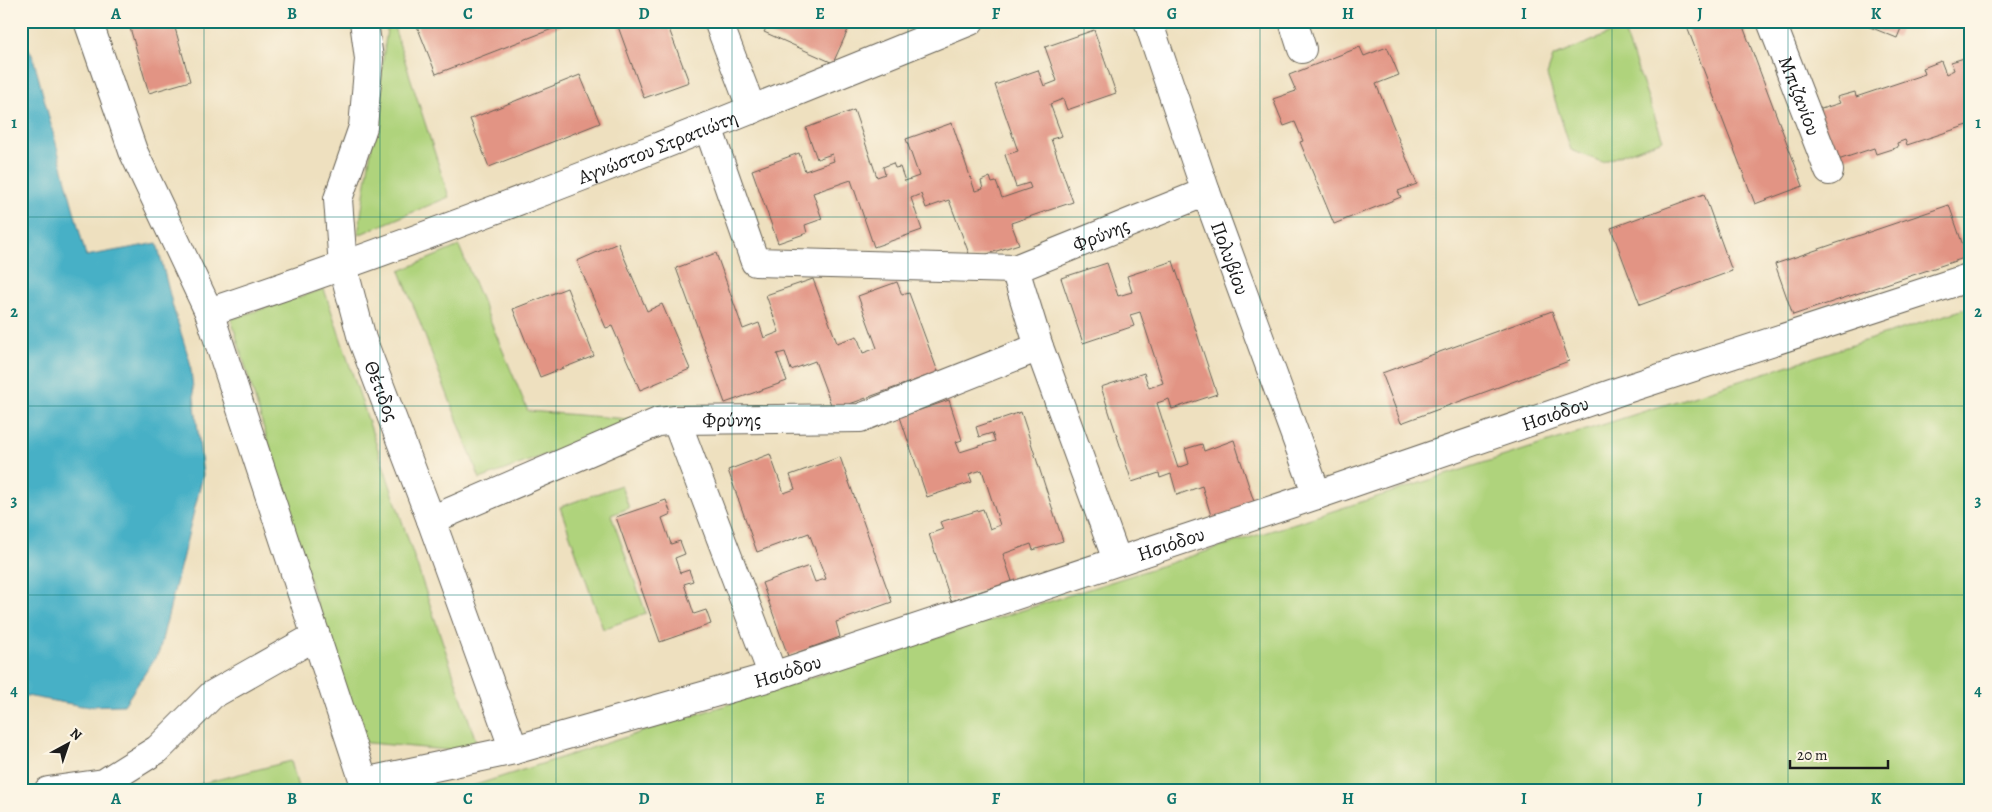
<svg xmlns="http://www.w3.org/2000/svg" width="1992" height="812" font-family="Alegreya,serif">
  <rect width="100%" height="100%" fill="#fcf5e5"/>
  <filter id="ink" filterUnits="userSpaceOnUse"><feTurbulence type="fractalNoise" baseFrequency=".02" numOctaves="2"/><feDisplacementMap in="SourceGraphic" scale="10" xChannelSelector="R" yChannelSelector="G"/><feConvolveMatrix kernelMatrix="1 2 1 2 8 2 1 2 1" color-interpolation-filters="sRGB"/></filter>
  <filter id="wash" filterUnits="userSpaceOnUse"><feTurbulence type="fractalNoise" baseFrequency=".0096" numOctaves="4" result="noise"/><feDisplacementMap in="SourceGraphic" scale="20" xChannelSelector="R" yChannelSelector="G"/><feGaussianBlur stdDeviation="1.12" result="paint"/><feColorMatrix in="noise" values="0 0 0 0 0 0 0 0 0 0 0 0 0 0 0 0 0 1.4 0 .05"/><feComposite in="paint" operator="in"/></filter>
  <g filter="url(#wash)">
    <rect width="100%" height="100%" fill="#eee0bf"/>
    <path fill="#afd37c" stroke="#66784c" d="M388,21H392L449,197L358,235L372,143Z
      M1623,28L1663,140L1602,162L1571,150L1547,75L1553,57Z
      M459,246L528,411L641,420L480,479L400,271Z
      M324,289L480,753L358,742L231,319Z
      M1971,307V791H457Z
      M621,485L629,508L611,515L646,613L603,629L560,507Z
      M291,761L299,791H172Z"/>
    <path fill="#47b0c6" stroke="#326671" d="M21,34L33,57L86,256L157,243L173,307L190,362L203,475L159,652L124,705L82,706L21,695Z"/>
    <g id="blocks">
      <path fill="#e29484" d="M128,21H173L190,81L149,93Z
        M428,21H563L565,24L436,74L417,26Z
        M616,21H666L689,82L644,98Z
        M770,21H852L833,63L764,32Z
        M1701,21H1741L1803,186L1755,204L1687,27Z
        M1855,21H1904L1897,38Z
        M1094,30L1116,93L1067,110L1063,99L1050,104L1062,136L1051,139L1073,202L1011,223L1019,244L971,259L949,200L926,208L921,194L911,198L922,230L874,247L851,180L813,193L822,219L805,225L807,233L778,243L752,170L799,153L805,171L834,161L832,154L817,159L806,128L854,110L877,177L885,174L883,167L893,163L895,168L900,167L905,181L919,176L906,139L952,123L975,191L983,189L981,181L990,177L992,183L996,182L1002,198L1031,188L1029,183L1016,187L1005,155L1018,151L995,85L1038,70L1044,86L1057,81L1045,47Z
        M1360,47L1364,56L1387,47L1399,75L1376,84L1417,184L1398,191L1401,197L1334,224L1300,142L1303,141L1295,122L1284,126L1273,99L1296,91L1289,75Z
        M1971,56V124L1907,145L1905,140L1897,143L1898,147L1876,154L1874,148L1835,161L1818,110L1840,103L1837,97L1855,92L1856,97L1925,74L1923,68L1941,61L1946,74L1954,70L1951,62Z
        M580,75L600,123L489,167L470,119Z
        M1704,194L1732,271L1640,305L1611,228Z
        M1949,205L1967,257L1793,315L1775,264Z
        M618,243L647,311L662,304L690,369L640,390L612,326L606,328L577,261Z
        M716,253L743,329L759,323L764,338L779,332L766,295L813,279L837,343L857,336L863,353L877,348L858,296L897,282L902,295L909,293L938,372L833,410L815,361L791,370L785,352L777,354L787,381L725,403L676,268Z
        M1173,261L1217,394L1172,409L1169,399L1157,403L1173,453L1178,468L1189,464L1185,449L1202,444L1204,451L1234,440L1255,505L1212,519L1202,486L1177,495L1171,474L1160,478L1159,473L1132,482L1101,387L1144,373L1149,388L1163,383L1140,312L1130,315L1134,326L1083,343L1061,278L1107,263L1118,296L1132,292L1127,276Z
        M567,288L594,356L540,377L513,309Z
        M1552,311L1569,361L1401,423L1382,373Z
        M949,400L962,440L956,442L960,452L995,441L992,433L979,437L976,427L1021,412L1063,541L1033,550L1031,544L1003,554L1012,581L951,601L929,534L943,529L940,522L983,509L990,529L1000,525L982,470L969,474L972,482L927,497L900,417Z
        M770,454L784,493L795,489L790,475L840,457L892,602L836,622L840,637L788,656L762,583L809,566L815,582L826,579L809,533L757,552L728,470Z
        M666,500L671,514L662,518L671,544L680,541L685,554L675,558L680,573L689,570L693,581L684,584L694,614L706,610L711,624L660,642L616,517Z"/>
    </g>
  </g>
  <g filter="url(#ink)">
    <use href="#blocks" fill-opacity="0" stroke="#666155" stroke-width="1"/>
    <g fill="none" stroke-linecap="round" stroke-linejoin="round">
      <g stroke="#666155" stroke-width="30">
        <g id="minor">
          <path d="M88,21L133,151L209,312L364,782L361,791"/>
          <path id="s1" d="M364,21L369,59L363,127L338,199L343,267L362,339L431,520L514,750"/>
          <path d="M718,21L752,110"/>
          <path d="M1293,21L1302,49"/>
          <path id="s2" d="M1771,21L1829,171"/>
          <path d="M708,127L755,262L1015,269"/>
          <path id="s3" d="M209,312C466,226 718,124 970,21"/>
          <path d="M676,420L773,676"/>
          <path id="s4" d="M431,520L658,422L676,420L860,418L1039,347"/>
          <path id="s5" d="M1117,560L1039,347L1015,269L1206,192"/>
          <path id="s6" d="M364,782L514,750L773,676L1317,495"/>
          <path d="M48,791L104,783L158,749L212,695L316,636"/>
        </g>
      </g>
      <g stroke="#666155" stroke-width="30">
        <g id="major">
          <path id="s7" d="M1148,21L1206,192L1317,495L1620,391L1971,277"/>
        </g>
      </g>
      <use href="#minor" stroke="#fff" stroke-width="28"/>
      <use href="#major" stroke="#fff" stroke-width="28"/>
    </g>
  </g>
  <path fill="none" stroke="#0f766e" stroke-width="1" stroke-opacity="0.55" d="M204,21V791M380,21V791M556,21V791M732,21V791M908,21V791M1084,21V791M1260,21V791M1436,21V791M1612,21V791M1788,21V791M21,217H1971M21,406H1971M21,595H1971"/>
  <g text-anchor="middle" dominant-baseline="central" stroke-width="4" stroke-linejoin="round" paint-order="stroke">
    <g font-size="20" fill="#1c1c1c" stroke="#fcf5e5">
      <text stroke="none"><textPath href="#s2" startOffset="80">Μπιζανίου</textPath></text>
      <text stroke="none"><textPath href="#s3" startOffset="478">Αγνώστου Στρατιώτη</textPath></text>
      <text stroke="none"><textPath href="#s5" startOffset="401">Φρύνης</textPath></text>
      <text stroke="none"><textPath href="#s7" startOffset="251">Πολυβίου</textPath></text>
      <text stroke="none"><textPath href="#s1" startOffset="381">Θέτιδος</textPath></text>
      <text stroke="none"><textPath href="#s7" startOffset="755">Ησιόδου</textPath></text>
      <text stroke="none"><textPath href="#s4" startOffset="321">Φρύνης</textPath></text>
      <text stroke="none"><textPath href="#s6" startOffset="842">Ησιόδου</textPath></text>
      <text stroke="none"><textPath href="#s6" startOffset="438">Ησιόδου</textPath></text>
    </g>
  </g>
  <rect width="1992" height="812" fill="none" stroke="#fcf5e5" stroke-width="55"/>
  <g transform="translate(68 744) rotate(40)" stroke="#fcf5e5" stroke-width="4" paint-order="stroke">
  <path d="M0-4L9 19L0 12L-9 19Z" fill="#1c1c1c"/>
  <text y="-8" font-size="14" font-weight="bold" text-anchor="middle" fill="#1c1c1c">N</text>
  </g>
  <path d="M1790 760v8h98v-8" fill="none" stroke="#1c1c1c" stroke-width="2.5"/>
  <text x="1797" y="760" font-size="15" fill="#1c1c1c" stroke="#fcf5e5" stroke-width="4" paint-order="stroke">20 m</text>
  <rect x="28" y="28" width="1936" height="756" fill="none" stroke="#0f766e" stroke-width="2"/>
  <g font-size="16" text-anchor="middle" font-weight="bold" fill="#0f766e">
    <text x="116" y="19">A</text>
    <text x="292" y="19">B</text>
    <text x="468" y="19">C</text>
    <text x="644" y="19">D</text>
    <text x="820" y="19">E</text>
    <text x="996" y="19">F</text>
    <text x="1172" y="19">G</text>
    <text x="1348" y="19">H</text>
    <text x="1524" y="19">I</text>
    <text x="1700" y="19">J</text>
    <text x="1876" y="19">K</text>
    <text x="14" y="128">1</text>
    <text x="1978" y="128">1</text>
    <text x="14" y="317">2</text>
    <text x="1978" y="317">2</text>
    <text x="14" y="506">3</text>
    <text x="1978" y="506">3</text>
    <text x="14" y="696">4</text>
    <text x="1978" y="696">4</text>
    <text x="116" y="804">A</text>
    <text x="292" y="804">B</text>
    <text x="468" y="804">C</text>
    <text x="644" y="804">D</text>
    <text x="820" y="804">E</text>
    <text x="996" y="804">F</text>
    <text x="1172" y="804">G</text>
    <text x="1348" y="804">H</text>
    <text x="1524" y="804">I</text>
    <text x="1700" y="804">J</text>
    <text x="1876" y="804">K</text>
  </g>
</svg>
